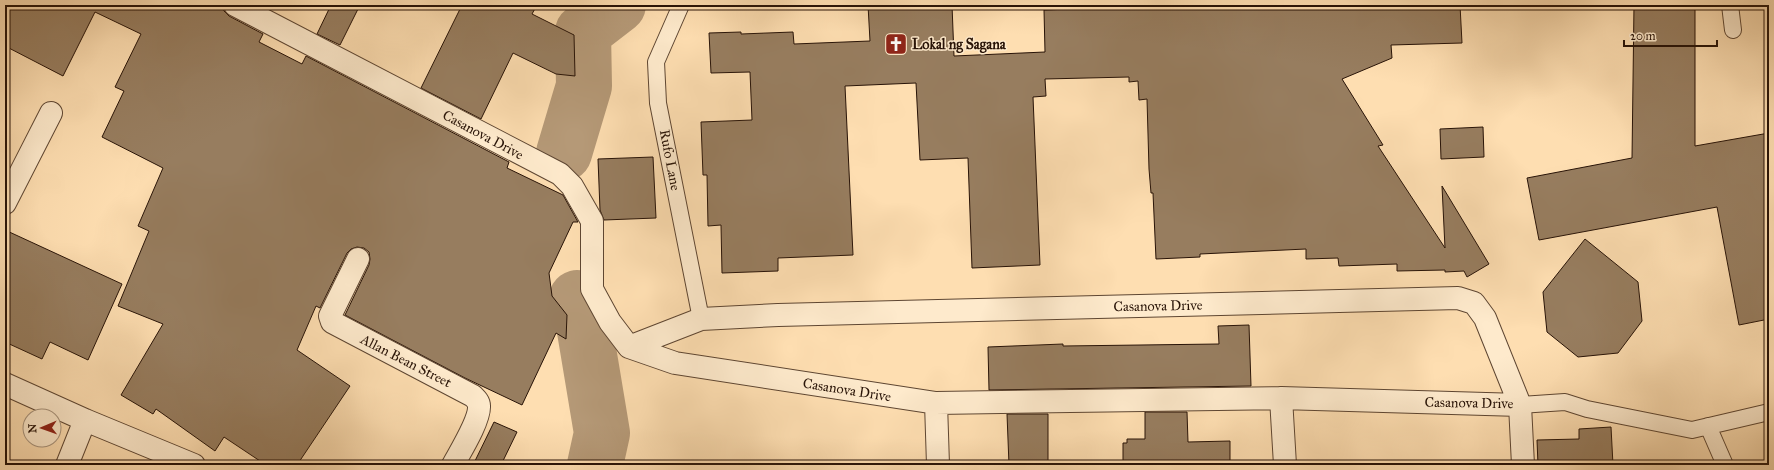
<svg xmlns="http://www.w3.org/2000/svg" width="1774" height="470" font-family="'IM FELL Great Primer',serif">
  <rect width="100%" height="100%" fill="#fedeb1"/>
  <filter id="stains"><feTurbulence type="fractalNoise" baseFrequency=".005" numOctaves="4"/><feColorMatrix values="0 0 0 0 .2 0 0 0 0 .09 0 0 0 0 .02 0 0 0 .5 -.17"/></filter>
  <radialGradient id="worn" r=".72"><stop offset=".6" stop-color="#630" stop-opacity="0"/><stop offset="1" stop-color="#630" stop-opacity=".3"/></radialGradient>
  <g fill="none" stroke-linecap="round" stroke-linejoin="round">
    <path stroke="#b59977" stroke-width="56" d="M564,153L584,86L583,32L618,5
      M577,298L584,325L602,433L595,465"/>
  </g>
  <path fill="#977d5f" stroke="#281307" d="M5,5H223L224,11L229,16L263,34L259,42L302,64L306,56L509,162L507,168L563,195L578,222H573L549,273L552,296L567,315L566,339L556,333L522,405L465,378L345,315L369,265L370,259L369,252L364,248L357,247L351,249L347,253L320,308L316,306L297,350L350,386L297,465H266L224,437L215,451L156,409L153,414L121,395L163,324L118,306L149,231L138,226L163,168L102,137L124,91L115,87L141,34L95,12L63,76L5,46Z
    M331,5H360L340,45L317,34Z
    M462,5H537L532,14L574,35L575,76L556,74L513,53L481,119L421,88Z
    M868,5H952L954,56L1045,52L1044,10L1124,7V5H1460L1462,43L1391,45L1392,58L1342,79L1383,145L1378,146L1445,248L1442,186L1489,264L1467,277L1464,271L1445,272V270L1397,271V264L1339,266L1338,258L1306,259V249L1200,254V257L1156,259L1153,193H1151L1149,169L1147,99L1139,100L1138,81L1129,82V77L1045,79L1046,96L1033,97L1040,265L972,268L968,158L920,160L916,83L845,86L853,255L778,258V271L722,273L721,225L708,226L707,175H703L701,122L752,120L750,72L711,73L709,33L741,32V34L793,32L794,44L870,41Z
    M1634,5H1695V146L1769,133V319L1739,325L1717,207L1539,240L1527,178L1632,158Z
    M1483,127L1484,157L1441,159L1440,129Z
    M653,157L656,218L604,220L600,210L598,159Z
    M5,230L122,284L88,360L50,342L42,359L5,342Z
    M1585,239L1638,282L1642,321L1618,353L1578,357L1547,332L1543,292Z
    M1249,325L1251,386L989,390L988,347L1063,344V346L1219,344L1218,326Z
    M1145,412H1187L1188,442L1230,441V465H1123V443H1127V439H1145Z
    M1007,414H1048V465H1009Z
    M494,422L517,432L501,465H473Z
    M1611,427L1613,465H1538L1537,440L1579,439V429Z"/>
  <g fill="none" stroke-linecap="round" stroke-linejoin="round">
    <g stroke="#5e4632" stroke-width="18">
      <path id="lane" d="M681,5L656,62L658,103L701,319
        M1730,5L1733,30
        M1520,405L1565,402L1587,409L1692,430L1769,412
        M1708,426L1725,465"/>
    </g>
    <g stroke="#5e4632" stroke-width="24">
      <path id="street" d="M235,5L560,174L572,186L592,221V289L610,322L629,347L675,363L936,403L1281,398L1520,405
        M5,203L51,113
        M358,259L330,316L332,322L473,396C476,399 479,402 479,406C480,420 460,452 453,465
        M629,347L701,319L778,315L1458,298L1474,303L1485,318L1520,405L1523,465
        M5,384L85,420L194,465
        M1281,398L1285,465
        M936,403L938,465
        M67,465L85,420"/>
    </g>
    <use href="#lane" stroke="#feeacc" stroke-width="16"/>
    <use href="#street" stroke="#feeacc" stroke-width="22"/>
  </g>
  <defs>
    <g id="church-square" transform="scale(1.15)"><rect x="-9" y="-9" width="18" height="18" rx="4" fill="#8f2418" stroke="#feeacc"/><path d="M-1.2-6h2.4v3.5h3.3v2.4h-3.3V6h-2.4V-.1h-3.3v-2.4h3.3Z" fill="#fff"/></g>
  </defs>
  <g fill-rule="evenodd">
    <use href="#church-square" x="896" y="44"/>
  </g>
  <g text-anchor="middle" dominant-baseline="central" stroke-width="3" stroke-linejoin="round" paint-order="stroke">
    <g font-size="14" font-weight="bold" fill="#281307" stroke="#feeacc" text-anchor="start">
      <text x="912" y="44">Lokal ng Sagana</text>
    </g>
    <g font-size="14" fill="#281307" stroke="#feeacc">
      <text transform="translate(483 135) rotate(28)">Casanova Drive</text>
      <text transform="translate(670 160) rotate(79)">Rufo Lane</text>
      <text transform="translate(1158 306) rotate(-1)">Casanova Drive</text>
      <text transform="translate(406 361) rotate(27)">Allan Bean Street</text>
      <text transform="translate(847 390) rotate(9)">Casanova Drive</text>
      <text transform="translate(1469 403) rotate(1)">Casanova Drive</text>
    </g>
  </g>
  <rect width="1774" height="470" fill="none" stroke="#fedeb1" stroke-width="20"/>
  <rect x="6" y="6" width="1762" height="458" fill="none" stroke="#281307" stroke-width="2"/>
  <rect x="10" y="10" width="1754" height="450" fill="none" stroke="#281307"/>
  <g transform="translate(42 428) rotate(268)"><circle r="19" fill="#feeacc" stroke="#a8947d"/>
  <path d="M0-3L7 15L0 10L-7 15Z" fill="#8f2418"/>
  <text y="-6" font-size="11" font-weight="bold" text-anchor="middle" fill="#281307">N</text>
  </g>
  <path d="M1624 40v6h93v-6" fill="none" stroke="#281307" stroke-width="2"/>
  <text x="1630" y="40" font-size="12" fill="#281307" stroke="#feeacc" stroke-width="3" paint-order="stroke">20 m</text>
  <rect width="100%" height="100%" filter="url(#stains)"/>
  <rect width="100%" height="100%" fill="url(#worn)"/>
</svg>
